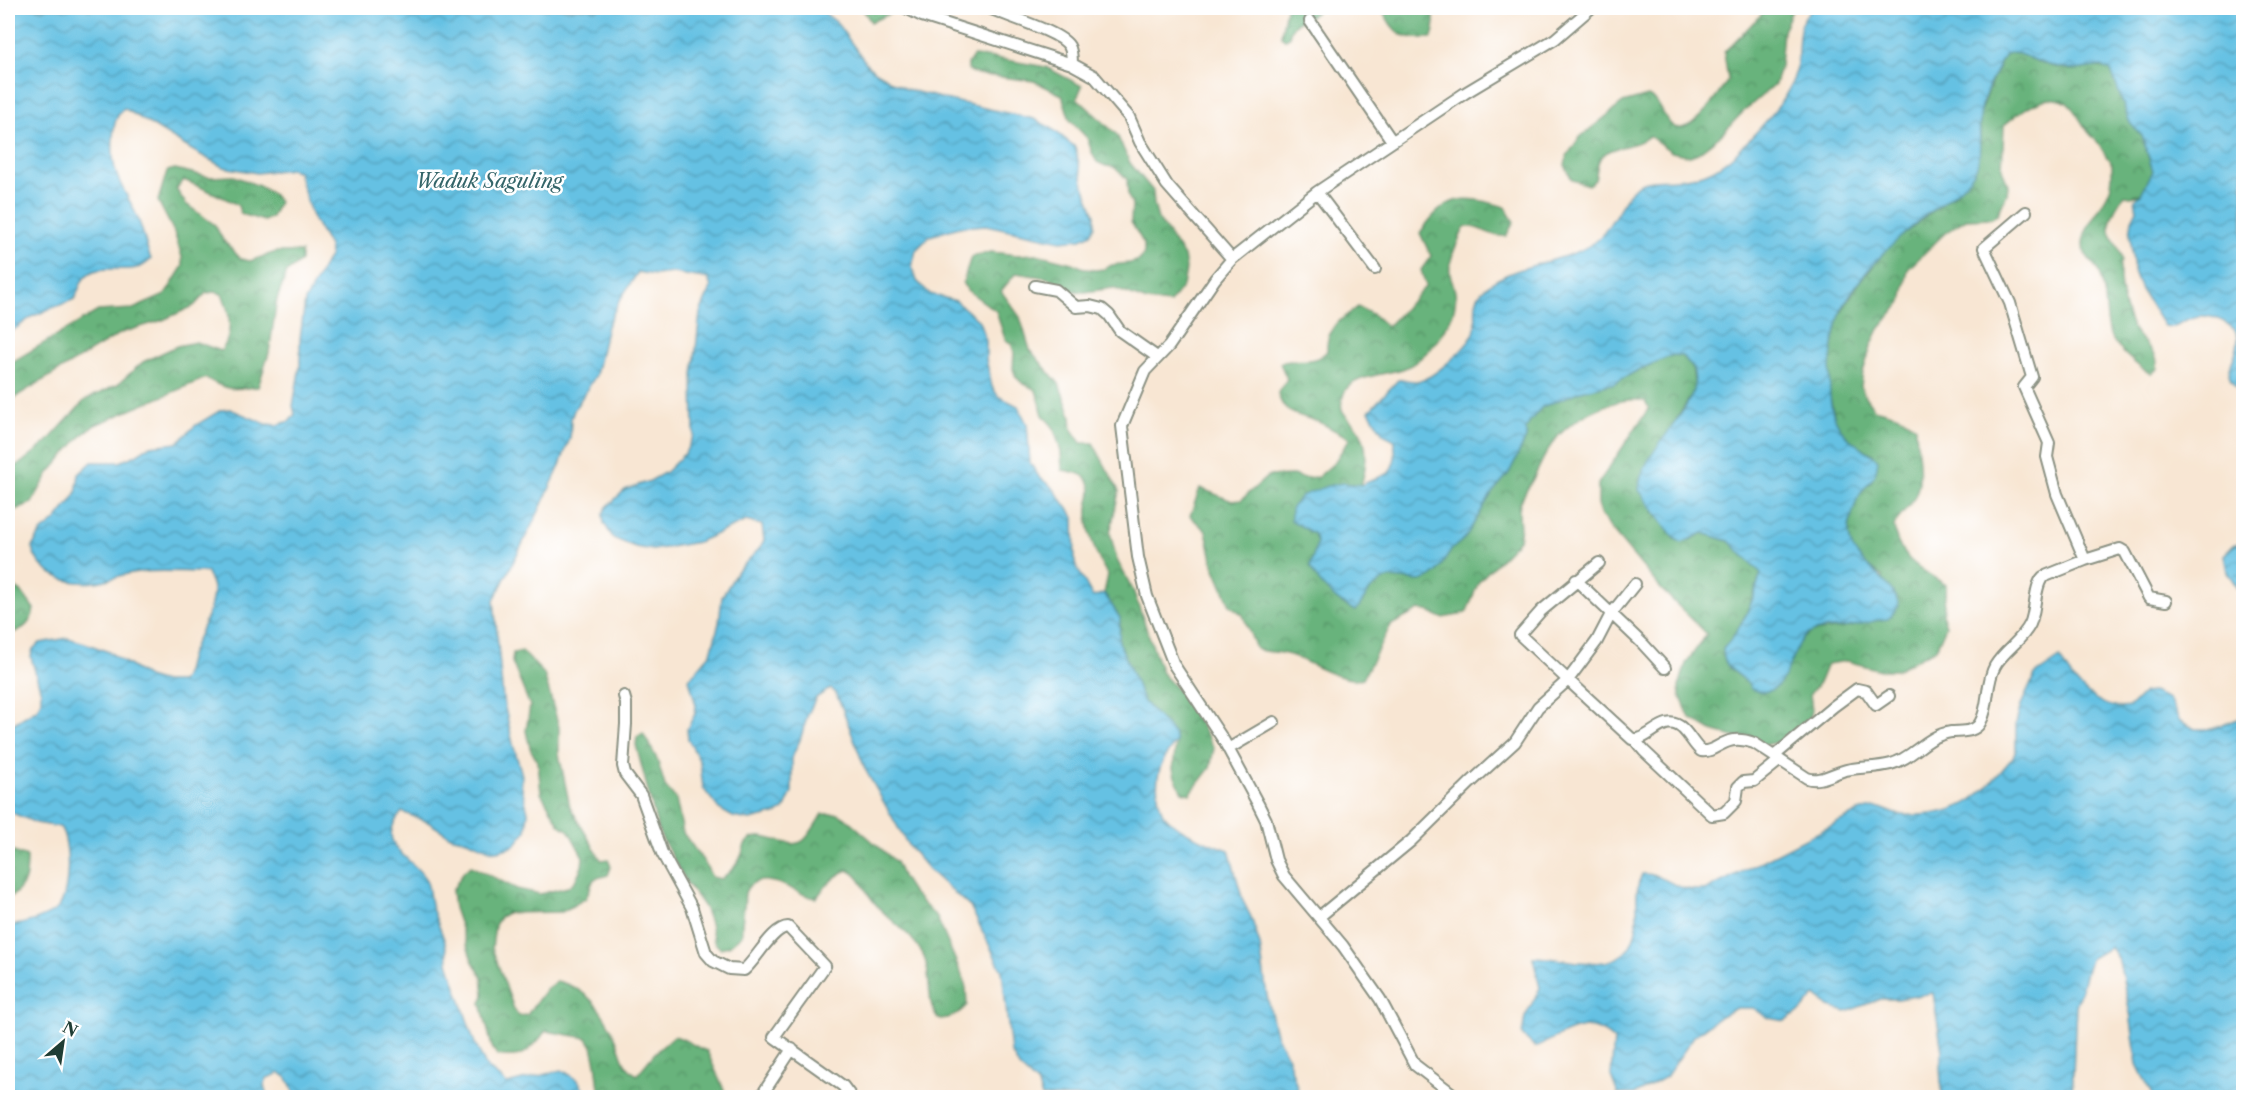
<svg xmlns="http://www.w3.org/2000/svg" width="2251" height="1105" font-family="'Libre Caslon Text',serif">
  <defs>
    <pattern id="forest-crowns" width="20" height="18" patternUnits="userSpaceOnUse" patternTransform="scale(1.5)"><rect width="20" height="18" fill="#68b37c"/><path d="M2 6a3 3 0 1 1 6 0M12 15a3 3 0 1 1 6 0" fill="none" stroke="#559366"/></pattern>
    <pattern id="water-waves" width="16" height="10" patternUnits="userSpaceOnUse" patternTransform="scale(1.5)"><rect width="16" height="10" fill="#65c1e3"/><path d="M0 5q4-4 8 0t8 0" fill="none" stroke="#539eb9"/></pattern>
  </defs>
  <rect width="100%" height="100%" fill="#fff"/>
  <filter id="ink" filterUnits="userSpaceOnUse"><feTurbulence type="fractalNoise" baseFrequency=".0167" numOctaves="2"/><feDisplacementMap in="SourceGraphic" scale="12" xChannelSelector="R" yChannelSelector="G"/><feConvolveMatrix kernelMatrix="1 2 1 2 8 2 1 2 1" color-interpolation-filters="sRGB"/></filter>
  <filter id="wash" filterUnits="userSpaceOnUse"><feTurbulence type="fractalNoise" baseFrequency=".008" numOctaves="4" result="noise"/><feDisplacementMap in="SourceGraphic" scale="24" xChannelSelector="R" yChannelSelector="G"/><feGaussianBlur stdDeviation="1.35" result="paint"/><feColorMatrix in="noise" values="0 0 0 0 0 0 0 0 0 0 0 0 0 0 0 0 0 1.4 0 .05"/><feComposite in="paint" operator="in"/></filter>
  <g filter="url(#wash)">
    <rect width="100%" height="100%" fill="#f8e6d3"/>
    <path fill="url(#forest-crowns)" stroke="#447858" stroke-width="1.5" d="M862,8H889L891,13L871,22Z
      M1286,8H1320C1309,22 1293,15 1289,37L1285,39L1281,36Z
      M1381,8H1427L1434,15V30L1432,38C1399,39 1396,35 1381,8Z
      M1764,8H1793L1783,31L1780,67L1775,84L1743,112L1719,137L1698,153L1690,156L1672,152L1649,136C1636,148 1613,144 1601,157C1596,163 1597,173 1595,180L1588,185L1572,180L1565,165L1567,156L1579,138L1623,103L1648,96C1660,102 1661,111 1668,121C1685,147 1719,94 1728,80L1724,52L1763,13Z
      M2014,52C2034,60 2053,69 2074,70C2089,70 2095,63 2111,70L2130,123L2142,136L2153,171L2141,194L2131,196L2125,195C2118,202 2112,214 2110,224C2108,238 2121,247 2122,259C2122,262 2120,264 2120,268C2119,286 2124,311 2132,327C2139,343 2160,349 2157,369L2151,374C2138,367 2113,346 2109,332C2105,313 2107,292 2099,273C2095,263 2083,256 2083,245C2084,225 2102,209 2109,191C2113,183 2112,172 2112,164C2105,156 2104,153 2099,144C2096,139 2090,135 2087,130C2080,121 2076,110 2067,103C2046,89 2019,113 2004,125L2002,169L2008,185L2007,194L1998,213L1992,218L1966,219L1958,224L1944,234L1908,269L1902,302L1879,329L1871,346L1863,372L1861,386L1864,395L1874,409L1900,416L1916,427C1916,450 1925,478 1914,498C1909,508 1899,516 1894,526C1896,557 1922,570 1946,585L1943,616L1946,626L1936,649L1896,670H1880L1847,661L1827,664L1820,681L1810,694L1812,710L1810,719L1780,742L1762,745L1712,731L1690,718L1680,695L1679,687L1686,663L1707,634L1662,590L1610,528L1600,513L1598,504V484L1649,408L1645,401C1614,394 1566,421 1550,447C1543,457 1539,469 1533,479C1529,487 1522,496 1520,504C1517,516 1522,528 1519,540L1479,581L1467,611L1459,615L1442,618L1427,611L1419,610L1391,625L1363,678C1344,684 1311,663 1293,656C1281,651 1268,653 1256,649L1243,615L1230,605L1213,564L1206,531L1190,516L1200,488L1232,501L1241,500L1268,476L1293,475L1302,478L1318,477L1334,463L1350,438C1339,433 1329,427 1319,422C1302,415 1283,417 1278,393L1287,379L1280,363C1296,357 1314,366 1327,351C1326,326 1341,320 1358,307L1374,315L1387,327L1426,286L1421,270L1431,256L1420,233C1447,194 1462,194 1505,207L1514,222L1506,236C1490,238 1480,225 1465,227C1459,239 1452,252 1450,265C1448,275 1453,282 1455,292C1459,313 1441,338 1427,352C1420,359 1413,365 1405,368C1387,375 1351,375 1344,393C1335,417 1351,415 1360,432C1369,447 1366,469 1361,485L1343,483L1291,520L1314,534L1317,543L1310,567C1319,584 1337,603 1356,611L1370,590L1383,580L1392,578L1420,581L1429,578L1437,572L1452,549L1465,538L1492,493L1509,473L1526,438V429L1530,421L1542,407L1581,391L1615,383L1638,370L1673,355L1682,356L1692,366L1695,389L1676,420L1653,512L1666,525L1674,539L1686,542L1703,533L1729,541L1761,573C1752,602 1743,626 1723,649C1723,667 1734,672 1747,681L1812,632L1850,627L1871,620L1888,619L1882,576C1871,570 1855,559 1851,547C1846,531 1852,509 1859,495C1862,490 1868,485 1872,481L1873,454L1858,446L1843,434L1835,419L1829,393L1830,359L1839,316L1857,286L1890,245L1958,191L1980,150V115L1993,78L2005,54Z
      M973,56L995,58L1046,67L1082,86L1077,98L1117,135L1130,163L1153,191L1154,205L1158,219L1184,256L1186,269L1183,286L1170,303L1147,301L1113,288L1085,292L1072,291L1048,278L1016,273L1001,291L1020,317L1030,350L1059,384L1071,416L1072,430L1081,443H1093L1119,491L1110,533L1117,560L1133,590L1162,673L1188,701L1214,748L1210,768L1190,794L1182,792L1175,777L1173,769L1176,742L1174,734L1144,702L1119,642L1120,618L1104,593L1108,575C1096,557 1086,531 1088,508C1088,500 1093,494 1090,485C1086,473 1073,472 1062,470L1061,452L1054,428L1043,415L1036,390L1022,383L1016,377L1013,369L1014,352L1011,344L1005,339L996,311L967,290L963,282L971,257L991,252L1018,255L1036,254L1072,263L1086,269L1095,270L1104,269L1112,265L1130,263L1140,260L1144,253V244L1131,222L1132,204L1128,196L1127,179L1114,167L1106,166L1097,162L1093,155L1087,138L1070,120L1062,95L1034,81L976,74L968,70V64Z
      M175,169L209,177L234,176L259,186L274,195L279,202L272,217L264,221L241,214C240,211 239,207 237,205C233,201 193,184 184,180L176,189L186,204L215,225L223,240L241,259L250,261L276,252H301V261L287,272L277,299L269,353L258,387C233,389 227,392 206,378L95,425L82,435L49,473L32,503L8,513V471L21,463L47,442L85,400L117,385L143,362L177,346L196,342L221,351C234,335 230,311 222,294L215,292L206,293L194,306L163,320L121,333L20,394L8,404V367L12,362L98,311L133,309L165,295L183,266L182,257L174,232L158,201L167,171Z
      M8,584L22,592L34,609C31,626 22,629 8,635Z
      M522,651L544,674L559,727V754L570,807L601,860L608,859L611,867L608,875L594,879L586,898L562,912L507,913L500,917L495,925L492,948L514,1009L519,1016L527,1015L546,989L557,981C589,989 603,1011 616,1039C622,1054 622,1066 637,1075L654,1054L674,1036C686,1039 695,1047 707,1051L727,1097H685L669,1091L659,1097H600L596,1063L592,1046L587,1038L546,1031C530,1050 525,1060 497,1055L492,1047L481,1003L484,995L482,977L472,960L454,908L452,891L464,871L471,866L517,889L540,894L568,887L575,881L582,866L583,857L569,831L560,825L541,793L538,763L530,748L526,731L530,706L512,662L513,653Z
      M643,733L657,759L665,786L676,799L683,833L704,862L712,877L721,879C729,873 739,863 742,854C743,849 744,844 748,841C763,827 792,855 806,838C812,831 817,822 822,814H839L847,819L896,862L903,878L912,892L937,918L964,980L966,988L967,1005C959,1014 951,1019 938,1019C925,1003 933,972 922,953C910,930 885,919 871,898C863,888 861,876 848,870C833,876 826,886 816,898C806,897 800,892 790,888C777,882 752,873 745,893C744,897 745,903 744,907C743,917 741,925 742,935L729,946L720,948L714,942L710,923L704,907L687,883L659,833L636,745L637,737Z
      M8,850L27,857C27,879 26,887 8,899Z"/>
    <path fill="url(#water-waves)" stroke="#427f8c" stroke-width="1.5" d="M8,8H818L836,22L869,67L892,82L906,89L944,99L1034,119L1051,128L1075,147L1084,186L1095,215V225L1091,234L1081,239L1061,241L986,225L959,227L930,236L916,250L912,266L917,281L930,294L956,301L979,321L986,341V359L992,387L998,396L1018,406L1027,424L1030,463L1039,477L1053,488L1074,517L1075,564L1093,597L1104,593L1120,618L1119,642L1144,702L1174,734L1176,742C1160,760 1154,778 1159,801C1160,806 1161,811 1164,815C1176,830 1210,844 1229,850L1243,901L1251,917L1260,945L1267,996L1276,1034L1288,1058L1300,1097H1042L1038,1085L1019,1067L1011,1052L1002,971L971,908L928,869L908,845L865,769L843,710L836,694L831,688L816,698L808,714L800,740L792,757V792L784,810L775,814L750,820L733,817L719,809L703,788L700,762L688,739L687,729L695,714L696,705L689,679L711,653L719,623L722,597L736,573L760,548L764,540L762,525L746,521L698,542L653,550L635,547L613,538L604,523L603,514L607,507L625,490L650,481L666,472L685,453L694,435L693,375L700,313L711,287L708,279L704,278L673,273L655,275L638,272L619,301L607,326L596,375L574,410L571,419L570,438L559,468L538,513L494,600L503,699L513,744L522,775L521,784L528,812L526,831L514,846L498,851L490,850L467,840L450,836L428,822L402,812C372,846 412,855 426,880C430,888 429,900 432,908C438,926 448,942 448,962L474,1041L486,1066L507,1084L562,1070L578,1080L587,1097H297L287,1078L280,1073L267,1078L264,1086L267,1097H8V926C23,924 44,919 57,909C70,898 71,841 60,827L36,823L8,811V727L37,709L41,701V692L31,657L33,649L40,643L68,638L85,643L109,652L147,677L164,682H181C187,674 187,665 190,656C198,636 210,615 213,594C214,585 211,579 206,572C184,572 162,570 140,572C125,573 110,580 95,582C68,585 39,575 32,547L41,532L55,521L71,501L76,494L79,474L92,462H120L136,455L150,446L177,443L196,425L221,410L230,409L266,424L277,425L290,421L295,414L293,406L300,366V339L305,301L330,254L329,246L312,217L298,172L291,169L257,173L223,167L192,150L124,108C115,117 114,125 113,137C110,182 126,186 140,224C144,235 146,247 151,259C134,280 101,259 85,277C80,283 78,292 75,299L33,316L8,334Z
      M1814,8H2243V392C2214,374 2240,360 2238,337C2237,330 2232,327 2226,323C2204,311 2193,315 2173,327L2164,326L2141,290L2134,271L2130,234L2132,220L2137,210L2135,199L2141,194L2153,171L2142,136L2130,123L2111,71L2102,66L2076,70L2048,65L2014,52L2005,54C1995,72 1982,96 1980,117C1978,136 1984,159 1972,175C1960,191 1943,202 1927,214C1896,240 1860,272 1842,309C1837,319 1830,359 1830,371C1829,393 1829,415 1843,432C1852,445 1868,449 1878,460C1875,485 1868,479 1859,496C1855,503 1852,514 1850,522C1841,563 1890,571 1899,606L1888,619C1873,620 1862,625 1848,627C1835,629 1818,627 1807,635C1787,650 1790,704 1751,689C1742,670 1723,674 1723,649C1743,627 1753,602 1761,573L1729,541L1703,533L1682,543L1674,538L1639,490C1639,447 1709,406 1692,366L1682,356L1673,355L1638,370L1615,383L1581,391L1542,407L1530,421L1526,429V438L1509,473L1492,493L1465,538L1452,549L1437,572L1429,578L1420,581L1392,578L1383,580L1370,590L1356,611C1338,603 1319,585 1310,567L1317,543L1314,534L1291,520V509L1301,496L1327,486L1343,483L1361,485L1389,473C1396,461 1397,452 1393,439L1383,434L1369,411L1398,380C1406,379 1412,382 1420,381C1434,377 1473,344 1475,329C1478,313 1470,301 1486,287C1515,263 1564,264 1595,242C1612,229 1626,188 1643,182C1652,179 1664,180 1674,179C1706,178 1723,167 1745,144C1764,124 1790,98 1796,70C1801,49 1793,21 1814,8Z
      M2243,541V596L2227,572L2224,555L2234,545Z
      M2060,658C2071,682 2101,713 2130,707L2144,693L2152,692L2169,699L2180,721L2195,729H2212L2243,717V1097H2153L2137,1064L2130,1013L2119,961L2110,947L2090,959L2076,1006L2072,1097H1942L1940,1067L1942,1051L1933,993L1898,999H1880L1846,1012L1829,1007L1816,995L1801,1011L1785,1021L1768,1018L1753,1008H1736L1721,1016L1694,1036L1666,1077L1635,1094H1618L1611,1076L1614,1040C1585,1013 1566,1035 1535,1047L1522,1035L1525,1017L1540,988L1533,957C1573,958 1634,983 1637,920C1638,903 1634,890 1642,874C1665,872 1678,896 1708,889L1862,810C1867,810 1875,807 1880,808C1888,810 1894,815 1902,815C1961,817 1978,800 2013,757L2016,749V723L2021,705L2035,675Z"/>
  </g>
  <g filter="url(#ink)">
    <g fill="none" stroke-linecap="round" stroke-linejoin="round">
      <g stroke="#8c9284" stroke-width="14">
        <path id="street" d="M906,8L922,16L1072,64L1094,76L1129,117L1140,142L1167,185L1232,259
          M989,8C1006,16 1061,32 1069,46C1072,51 1072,58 1072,64
          M1310,21L1392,141
          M1317,192L1375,269
          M2026,212L1984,248L2010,303L2032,377L2024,387L2049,443L2047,457L2057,494L2085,560
          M1035,286L1056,290L1076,307L1090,306L1102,309L1109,315L1120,331L1157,357
          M1599,563L1541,611L1520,635L1568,680L1597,641L1611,614L1635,584
          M1576,580L1643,644L1665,668
          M624,696L626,703V724L623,766L625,774L641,795L662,853L692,908L706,953L713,961L729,969L744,970C756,960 773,927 788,927L825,966L774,1037L843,1086L852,1098
          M1634,739L1644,751L1712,815L1724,813L1736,801L1738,787L1743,782L1754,781L1780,760
          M1228,749L1274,722
          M1774,756L1834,706L1857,689L1866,691L1876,705L1889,696
          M1319,917L1411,841L1470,783L1515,742L1538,707L1568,680L1632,739C1650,742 1664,711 1683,729C1690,736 1694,745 1701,751C1719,753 1723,732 1754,743L1807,778C1820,783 1833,773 1846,770C1860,767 1876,768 1891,764C1912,759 1927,735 1951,732C1961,731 1974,733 1980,723C1990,706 1985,684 1995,666C2004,650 2022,641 2030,624C2036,611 2034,586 2043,577L2085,560L2120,549L2125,552L2149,598L2166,601
          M760,1098L792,1049
          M1458,1098L1415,1065L1380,999L1343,946L1284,876L1276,860L1266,820L1258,804L1224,741L1174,665L1147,596L1138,557L1122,426L1145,371L1169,346L1215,279L1232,259L1317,192L1465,93L1555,39L1591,8"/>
      </g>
      <use href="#street" stroke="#fff" stroke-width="10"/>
    </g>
  </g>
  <g text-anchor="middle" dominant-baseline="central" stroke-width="5" stroke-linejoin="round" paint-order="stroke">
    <g font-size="20" font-style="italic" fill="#346569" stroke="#fff">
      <text x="489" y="181">Waduk Saguling</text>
    </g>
  </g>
  <rect width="2251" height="1105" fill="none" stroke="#fff" stroke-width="30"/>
  <g transform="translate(63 1042) rotate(29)" stroke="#ffffff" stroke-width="4.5" paint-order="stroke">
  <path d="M0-4.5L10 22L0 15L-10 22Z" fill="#1f3d34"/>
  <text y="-9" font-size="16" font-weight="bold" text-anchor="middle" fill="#1f3d34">N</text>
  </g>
</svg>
